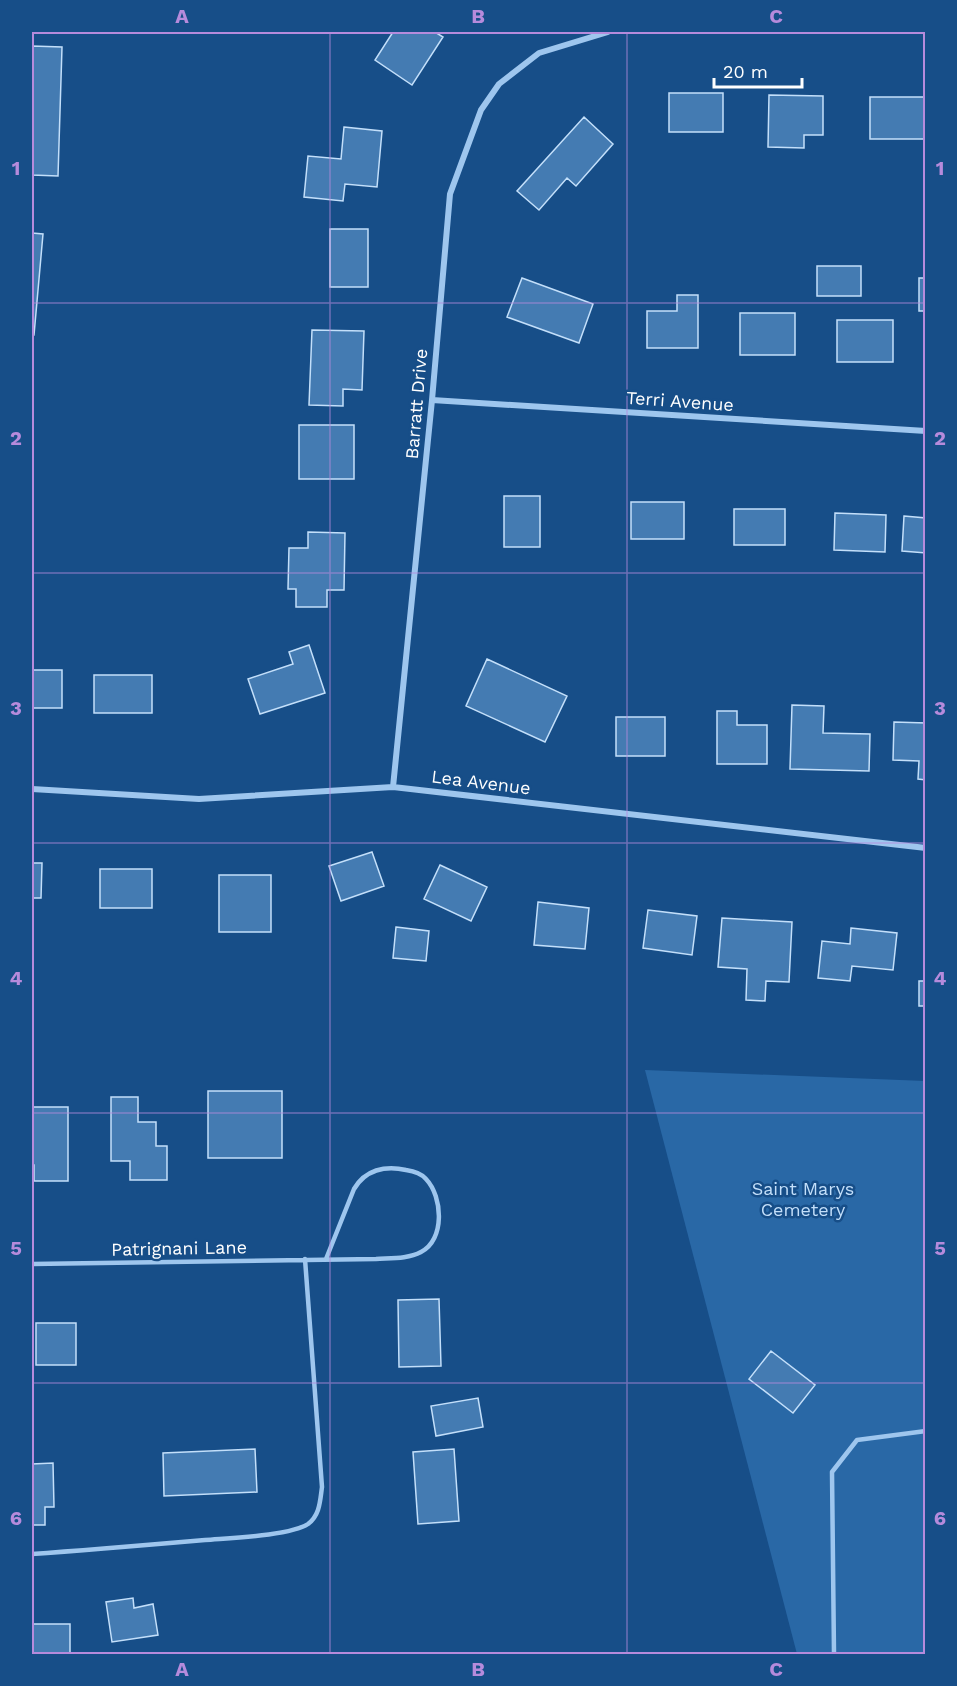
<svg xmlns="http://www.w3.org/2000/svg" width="957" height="1686" font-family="'Work Sans',sans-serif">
  <rect width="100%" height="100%" fill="#174e88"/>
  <path fill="#2968a6" d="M645,1070L925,1081V1654H797Z"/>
  <path fill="#447bb2" stroke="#c3dffa" stroke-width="1.5" d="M393,32H435L443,37L412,85L375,60Z
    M32,46L62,47L58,176L32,175Z
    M669,93H723V132H669Z
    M769,95L823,96V135H804V148L768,147Z
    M870,97H925V139H870Z
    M584,117L613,144L576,186L567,178L539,210L517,191Z
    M344,127L382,131L377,187L345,184L343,201L304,197L308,156L341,159Z
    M330,229H368V287H330Z
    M32,233L43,234L34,335H32Z
    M817,266H861V296H817Z
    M522,278L593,304L579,343L507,317Z
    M919,278H926V311H919Z
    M677,295H698V348H647V311H677Z
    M740,313H795V355H740Z
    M837,320H893V362H837Z
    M312,330L364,331L362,390L343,389V406L309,405Z
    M299,425H354V479H299Z
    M504,496H540V547H504Z
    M631,502H684V539H631Z
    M734,509H785V545H734Z
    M835,513L886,515L885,552L834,550Z
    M904,516L926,518V553L902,551Z
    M308,532L345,533L344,590H327V607H296V589H288L289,548H308Z
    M309,645L325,693L260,714L248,679L293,664L289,652Z
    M487,659L567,696L545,742L466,706Z
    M32,670H62V708H32Z
    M94,675H152V713H94Z
    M792,705L824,706L823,733L870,734L869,771L790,769Z
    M717,711H737V725H767V764H717Z
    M616,717H665V756H616Z
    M894,722L926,723V780L918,779L919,761L893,760Z
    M372,852L384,886L341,901L329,866Z
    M32,863H42L41,898H32Z
    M440,865L487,887L471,921L424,899Z
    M100,869H152V908H100Z
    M219,875H271V932H219Z
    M538,902L589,908L585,949L534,945Z
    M648,910L697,916L692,955L643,948Z
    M722,918L792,922L789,982L766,981L765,1001L746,1000L747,969L718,967Z
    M396,927L429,931L426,961L393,958Z
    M851,928L897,933L893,970L852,966L850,981L818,978L822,941L850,944Z
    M919,981H926V1006H919Z
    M208,1091H282V1158H208Z
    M111,1097H138V1122H156V1146H167V1180H130V1161H111Z
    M32,1107H68V1181H34V1165H32Z
    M439,1299L441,1366L399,1367L398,1300Z
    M36,1323H76V1365H36Z
    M771,1351L815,1385L793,1413L749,1379Z
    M478,1398L483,1427L436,1436L431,1406Z
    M255,1449L257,1492L164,1496L163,1453Z
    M454,1449L459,1521L418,1524L413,1452Z
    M53,1463L54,1507H45V1525H32V1464Z
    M133,1598L134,1608L153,1604L158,1635L112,1642L106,1602Z
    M32,1624H70V1654H32Z"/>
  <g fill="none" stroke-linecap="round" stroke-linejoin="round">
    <path stroke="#9ec6ee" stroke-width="4.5" d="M32,1264L376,1259C391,1258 408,1259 421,1252C445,1240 443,1197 426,1179C421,1173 413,1171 406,1170C385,1165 365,1170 354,1189L326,1259
      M32,1554C89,1550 147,1545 205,1540C228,1538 290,1536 308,1524C320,1515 320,1501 322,1487L305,1259
      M834,1654L832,1472L857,1440L926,1431"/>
    <path stroke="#9ec6ee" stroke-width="6" d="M432,400L926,431
      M393,787L432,400L450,194L481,110L499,84L539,53L608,32
      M32,789L199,799L393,787L926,848"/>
  </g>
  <path fill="none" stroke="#b68bdc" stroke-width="1.5" stroke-opacity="0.55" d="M330,32V1654M627,32V1654M32,303H926M32,573H926M32,843H926M32,1113H926M32,1383H926"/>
  <g text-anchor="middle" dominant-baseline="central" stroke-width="5" stroke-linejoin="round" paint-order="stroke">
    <g font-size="18" fill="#fff" stroke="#174e88">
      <text transform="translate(680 401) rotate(4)">Terri Avenue</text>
      <text transform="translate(416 404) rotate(-85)">Barratt Drive</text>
      <text transform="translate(481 782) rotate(7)">Lea Avenue</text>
      <text transform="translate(179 1248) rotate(-1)">Patrignani Lane</text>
    </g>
    <g font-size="18" fill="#c3dffa" stroke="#174e88">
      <text x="803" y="1188">Saint Marys<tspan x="803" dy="21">Cemetery</tspan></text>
    </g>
  </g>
  <rect width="957" height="1686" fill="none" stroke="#174e88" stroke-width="66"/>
  <path d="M714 78v9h88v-9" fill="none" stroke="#ffffff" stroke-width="3"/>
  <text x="723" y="78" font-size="18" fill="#ffffff" stroke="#174e88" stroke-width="4.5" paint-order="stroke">20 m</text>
  <rect x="33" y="33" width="891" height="1620" fill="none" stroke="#b68bdc" stroke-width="2"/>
  <g font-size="20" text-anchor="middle" font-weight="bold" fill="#b68bdc">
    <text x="182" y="23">A</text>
    <text x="478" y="23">B</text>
    <text x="776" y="23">C</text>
    <text x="16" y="175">1</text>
    <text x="940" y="175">1</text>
    <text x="16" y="445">2</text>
    <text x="940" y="445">2</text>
    <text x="16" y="715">3</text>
    <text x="940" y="715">3</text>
    <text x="16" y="985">4</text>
    <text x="940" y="985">4</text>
    <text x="16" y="1255">5</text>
    <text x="940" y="1255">5</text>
    <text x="16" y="1525">6</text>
    <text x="940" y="1525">6</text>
    <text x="182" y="1676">A</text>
    <text x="478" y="1676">B</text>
    <text x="776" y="1676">C</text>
  </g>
</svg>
